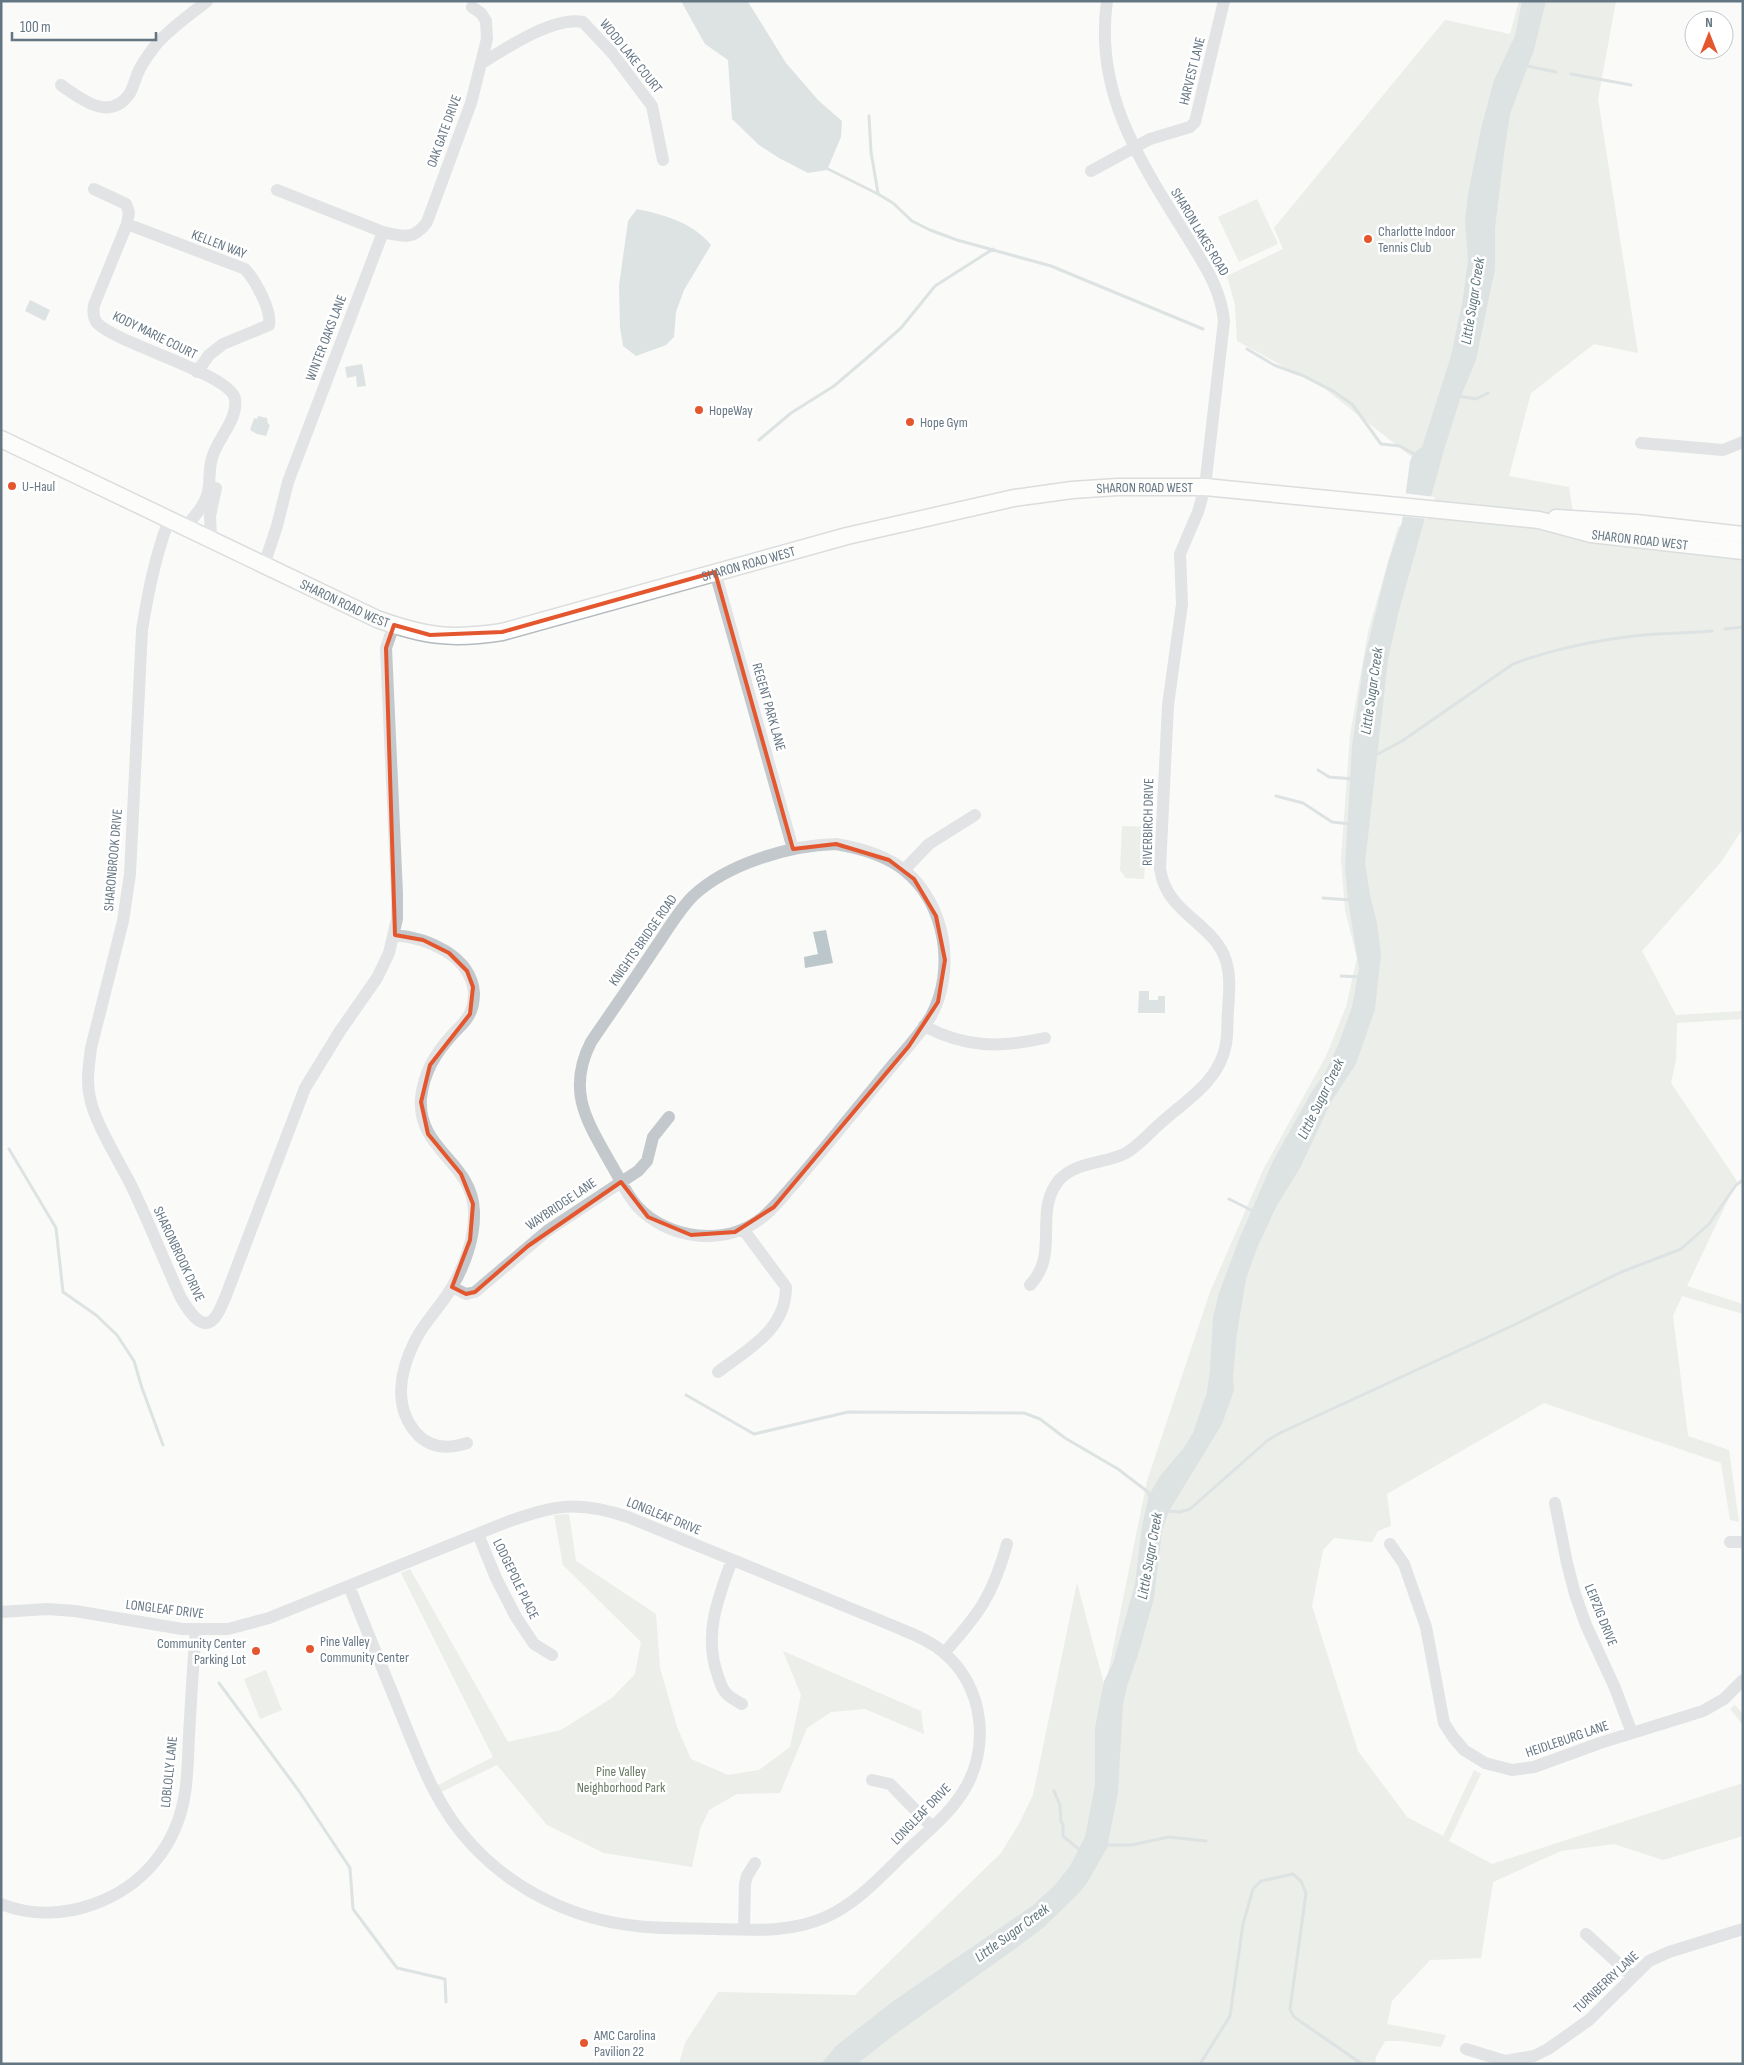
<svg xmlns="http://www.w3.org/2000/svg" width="1744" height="2065" font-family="'Sofia Sans Condensed',sans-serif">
  <rect width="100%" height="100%" fill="#fafaf8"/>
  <path fill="#dadfd7" d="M1519,1H1616L1598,99L1638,353L1594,344L1531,393L1509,476L1569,487L1577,537L1743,559V828L1721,862L1642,951L1676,1015L1743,1011V1019L1677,1023L1676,1060L1671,1083L1737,1181L1687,1286L1743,1304V1314L1682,1296L1673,1316L1688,1436L1729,1450L1739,1522L1730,1520L1721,1463L1544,1403L1387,1494L1391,1526L1378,1531L1372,1542L1334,1538L1323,1550L1312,1606L1358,1751L1407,1817L1443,1836L1474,1770L1481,1774L1449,1841L1492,1864L1743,1783V1836L1663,1860L1614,1844L1561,1851L1493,1882L1481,1958L1430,1960L1392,2001L1387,2024L1446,2035L1441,2047L1402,2041H1385L1376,2057L1375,2064H679L685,2043L718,1992L855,1995L1001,1853L1019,1824L1033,1795L1077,1583L1105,1688L1147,1481L1210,1292L1263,1170L1326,1056L1346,1007L1357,958L1345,910L1341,859L1350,735L1368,632L1398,527L1414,521L1427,469L1325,389L1237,341L1235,305L1227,276L1283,249L1274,228L1445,20L1510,34Z
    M1257,199L1278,244L1239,262L1218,217Z
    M1122,826L1147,827L1144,879L1126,878L1120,870Z
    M569,1514L576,1561L656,1614L660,1668L677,1727L691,1759L728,1775L759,1770L790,1747L801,1695L783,1651L921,1711L924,1734L865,1709L831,1712L807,1728L780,1793L737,1794L709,1810L700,1829L692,1867L604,1853L547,1825L497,1765L441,1792L436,1786L493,1757L401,1573L410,1569L508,1742L561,1730L612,1698L635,1674L641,1642L563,1565L554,1515Z
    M266,1670L282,1710L260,1719L244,1679Z
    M1735,1705L1743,1714V1725L1730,1709Z"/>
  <path fill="#bbc7cb" d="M681,1H747L750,5L786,63L818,100L842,121L841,137L827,170L808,173L779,158L759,145L732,119L728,60L705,44Z
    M1522,1H1546L1534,50L1510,114L1504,154L1495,228V269L1476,360L1461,396L1444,450L1398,614L1388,660L1365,863L1370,895L1377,923L1381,954L1375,1009L1356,1064L1331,1102L1300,1168L1276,1207L1257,1248L1246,1279L1237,1333L1233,1376L1234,1390L1222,1424L1169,1511L1162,1531L1154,1598L1138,1655L1127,1686L1123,1704L1118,1792L1107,1848L1087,1883L1078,1894L1044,1927L1015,1949L898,2032L857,2064H821L836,2046L892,2002L1032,1906L1055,1885L1070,1866L1085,1837L1095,1785V1728L1104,1681L1113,1663L1135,1584L1142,1526L1149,1495L1160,1476L1183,1449L1193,1433L1207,1392L1210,1370L1213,1318L1219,1293L1240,1237L1274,1159L1311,1093L1326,1071L1339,1043L1352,1007L1359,969L1348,899L1345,868L1352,747L1364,660L1388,563L1402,522L1410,461L1414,453L1422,447L1451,356L1463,298L1468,260L1465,221L1468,194L1481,129L1494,80L1515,36Z
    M637,209C665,215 692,222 711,245L684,290L676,312L674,337L666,345L636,356L623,346L620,327L619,286L628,221Z
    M30,300L50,310L45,321L25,311Z
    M362,364L366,386L357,387L356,376L347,378L345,367Z
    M258,416L267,418L268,424L270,425L266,436L257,434L250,430L254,418L257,419Z
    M826,930L833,963L805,968L804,957L818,954L813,932Z
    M1139,991H1149V1000H1158V996H1165V1013H1138Z"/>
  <path fill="#fafaf8" d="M1402,493L1435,497L1428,519L1400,516Z"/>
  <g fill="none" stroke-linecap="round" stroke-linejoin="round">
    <path stroke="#bbc7cb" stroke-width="3" d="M1523,65L1556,72
      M1571,74L1631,85
      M869,116L871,152L878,193
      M826,168L878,194L893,203L912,221L930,230L957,240L1051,266L1203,329
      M1247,349L1274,365L1304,376L1333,391L1352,404L1381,444L1400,446L1416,455
      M1458,396L1476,399L1488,393
      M759,440L791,413L834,386L868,357L901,328L935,286L993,249
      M1725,629L1743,627
      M1374,756L1402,741L1513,664C1552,649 1602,639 1644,635C1666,633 1689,633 1712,631
      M1318,770L1329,777L1353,779
      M1276,796L1303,803L1332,822L1352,824
      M1323,898L1350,900
      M1341,976L1360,977
      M9,1149L56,1228L63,1292L96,1315L117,1335L134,1361L142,1388L163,1445
      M1229,1199L1255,1212
      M686,1395L754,1434L848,1412L1024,1413L1040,1419L1065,1438L1118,1469L1148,1492L1150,1498
      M1166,1511L1180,1512L1190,1509L1268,1440L1280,1433L1516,1324L1619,1273L1681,1249L1709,1224L1736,1185L1743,1180
      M219,1683L299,1791L350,1868L353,1909L397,1968L445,1979L446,2002
      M1054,1791L1060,1805L1061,1822L1063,1824V1836L1081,1851
      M1105,1845H1132L1169,1837L1206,1841
      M1200,2064L1230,2016L1243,1924L1253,1889L1261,1881L1293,1874L1301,1881L1306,1893L1290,2009L1294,2017L1362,2064"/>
    <g stroke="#b5babe" stroke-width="19">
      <g id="major">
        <path id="s1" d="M1,439L377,619C424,636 451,640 502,632L847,536L1014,498L1072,490L1117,487H1205L1490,515L1539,520L1591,534L1743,551"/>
        <path d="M1556,518L1636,523L1743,535"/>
      </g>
    </g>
    <path stroke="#c3c8cc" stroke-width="12" d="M482,63C506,48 554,16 583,22L613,54L652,106L663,160
      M61,85C81,99 110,123 130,93C133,87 135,81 137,75C141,64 148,55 155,46C169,29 190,15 207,1
      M1091,171L1150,139L1190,127L1195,122L1224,1
      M94,189L126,204L129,213L127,224L94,305C93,311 93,318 97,323C119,345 231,374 235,399C238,419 219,437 213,455C209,465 210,474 209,485C208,502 196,515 185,527
      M127,224L245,269C255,280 272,310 269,325L223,344L209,355L197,372
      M383,232C404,237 414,240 427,222L471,103L487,39L486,21L481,13L472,7
      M1641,443L1723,450L1743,442
      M169,520C155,556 148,592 142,630L130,874L123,921L91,1048C89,1065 86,1082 90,1098C95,1123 119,1161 131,1185C149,1222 164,1261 181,1298C187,1308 203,1336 216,1316C220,1311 222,1304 225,1298L305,1088L340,1031L377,978L389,953L397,919V893L386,648L394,625
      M211,539L210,516L216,488
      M264,565L277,526L288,482L383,232L277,190
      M715,572L793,849
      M836,844C860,848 885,855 904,870C946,904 956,970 931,1016C922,1032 908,1047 896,1061C880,1080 865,1099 849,1118C831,1140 813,1162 794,1184C784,1195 775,1207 763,1217C726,1247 668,1240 637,1206C626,1194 619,1177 611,1164C587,1121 566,1091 591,1042C612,1011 634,980 655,948C667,931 678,911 693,896C727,864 790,845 836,844Z
      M904,870L929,844L975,815
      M395,935C427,938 471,955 474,993C474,1000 473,1008 469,1015C465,1023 458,1028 452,1035C435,1054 424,1072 421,1098C417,1150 472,1161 474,1211C475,1237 465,1265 452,1287C442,1305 425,1321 416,1339C400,1370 392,1407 418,1435C432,1449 449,1449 467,1443
      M924,1026C966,1048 1000,1048 1045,1038
      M1030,1285C1061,1253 1032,1211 1060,1179C1078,1161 1105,1164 1126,1153C1140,1145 1151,1131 1163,1121C1188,1099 1220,1080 1226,1044C1228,1033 1227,1021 1228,1010C1229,994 1231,977 1226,961C1217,929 1178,916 1165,886C1162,880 1161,874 1160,868L1168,705L1182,604L1180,554L1198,512L1205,487L1224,321C1221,288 1203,263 1186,235C1140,161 1094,93 1107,1
      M452,1287L466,1294L475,1292L547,1231L638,1171L647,1161L653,1137L669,1117
      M718,1372C748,1349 786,1330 786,1287L743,1229
      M1555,1503L1567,1563L1575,1594L1586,1625L1615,1688L1632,1733
      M478,1534L496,1578L516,1617L534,1644L552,1655
      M1730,1542H1743
      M1390,1544L1404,1564L1426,1627L1444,1723L1453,1737L1464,1750L1485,1763L1512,1770L1534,1767L1600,1743L1703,1711L1724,1699L1743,1680
      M732,1560C718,1598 703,1635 718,1676C720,1682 722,1689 726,1693C730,1698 737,1701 742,1704
      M1,1612L47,1609L75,1611L182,1629H228L269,1618L507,1522C556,1505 577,1500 628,1517L896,1627C912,1634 929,1640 943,1652C984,1686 991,1748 963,1792C948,1816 924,1834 904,1854C880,1877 857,1903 826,1917C790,1933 753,1930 716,1929C689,1928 662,1929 636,1926C573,1919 515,1891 472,1845C437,1808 420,1761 401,1714C384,1672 366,1629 349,1586
      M944,1653C979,1614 993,1595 1007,1544
      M872,1780L890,1784L932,1827
      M1,1904C31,1916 64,1915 94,1904C144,1886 177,1845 185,1793C188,1774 188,1754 189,1736C191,1700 193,1665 196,1630
      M744,1929L745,1884L747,1876L755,1863
      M1586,1934L1632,1976
      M1466,2049L1505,2061L1534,2056L1548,2049L1589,2020L1649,1961L1669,1952L1743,1929"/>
    <use href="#major" stroke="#fff" stroke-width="16"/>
  </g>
  <path d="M0 0H1744V2065H0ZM715,572L793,849L836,844L889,860L914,879L936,916L945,960L938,1002L909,1046L774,1207L735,1232L691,1235L648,1217L621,1182L528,1246L475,1292L466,1294L452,1287L470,1240L473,1204L461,1174L428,1134L421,1102L430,1065L470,1014L473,987L467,971L449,953L423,940L395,935L386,648L394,625L430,635L502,632Z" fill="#fafaf8" fill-opacity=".55" fill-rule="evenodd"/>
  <path fill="none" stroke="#e4572e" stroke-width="4" stroke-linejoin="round" d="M715,572L793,849L836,844L889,860L914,879L936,916L945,960L938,1002L909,1046L774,1207L735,1232L691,1235L648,1217L621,1182L528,1246L475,1292L466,1294L452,1287L470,1240L473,1204L461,1174L428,1134L421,1102L430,1065L470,1014L473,987L467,971L449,953L423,940L395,935L386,648L394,625L430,635L502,632Z"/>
  <g fill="#e4572e" stroke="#fff" stroke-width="2">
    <circle cx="1368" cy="239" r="5"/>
    <circle cx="699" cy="410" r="5"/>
    <circle cx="910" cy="422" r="5"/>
    <circle cx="12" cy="486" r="5"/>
    <circle cx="310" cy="1649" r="5"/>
    <circle cx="256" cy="1651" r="5"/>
    <circle cx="584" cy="2043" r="5"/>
  </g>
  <g text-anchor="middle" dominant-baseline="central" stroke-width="5" stroke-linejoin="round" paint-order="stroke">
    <g font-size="14" fill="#657683" stroke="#fff">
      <text transform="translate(631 56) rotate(51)">WOOD LAKE COURT</text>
      <text transform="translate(1192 71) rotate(-76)">HARVEST LANE</text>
      <text transform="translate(444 131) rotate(-70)">OAK GATE DRIVE</text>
      <text transform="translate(1200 232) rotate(59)">SHARON LAKES ROAD</text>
      <text transform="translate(219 244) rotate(21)">KELLEN WAY</text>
      <text transform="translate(155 335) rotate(26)">KODY MARIE COURT</text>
      <text transform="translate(326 338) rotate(-69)">WINTER OAKS LANE</text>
      <text stroke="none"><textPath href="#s1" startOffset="1205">SHARON ROAD WEST</textPath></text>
      <text stroke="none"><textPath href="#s1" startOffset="1704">SHARON ROAD WEST</textPath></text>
      <text stroke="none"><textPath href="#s1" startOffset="800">SHARON ROAD WEST</textPath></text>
      <text stroke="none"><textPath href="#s1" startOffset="381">SHARON ROAD WEST</textPath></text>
      <text transform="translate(769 707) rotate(74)">REGENT PARK LANE</text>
      <text transform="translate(1148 822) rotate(-89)">RIVERBIRCH DRIVE</text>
      <text transform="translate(113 860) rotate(-85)">SHARONBROOK DRIVE</text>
      <text transform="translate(643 940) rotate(-55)">KNIGHTS BRIDGE ROAD</text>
      <text transform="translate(561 1204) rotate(-34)">WAYBRIDGE LANE</text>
      <text transform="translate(179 1254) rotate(65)">SHARONBROOK DRIVE</text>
      <text transform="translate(664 1516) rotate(22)">LONGLEAF DRIVE</text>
      <text transform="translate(516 1579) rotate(64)">LODGEPOLE PLACE</text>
      <text transform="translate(165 1609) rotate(7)">LONGLEAF DRIVE</text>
      <text transform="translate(1601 1615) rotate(68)">LEIPZIG DRIVE</text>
      <text transform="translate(1567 1739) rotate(-19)">HEIDLEBURG LANE</text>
      <text transform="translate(169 1772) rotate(-84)">LOBLOLLY LANE</text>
      <text transform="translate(921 1814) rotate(-46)">LONGLEAF DRIVE</text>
      <text transform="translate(1606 1982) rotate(-43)">TURNBERRY LANE</text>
    </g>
    <g font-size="14" fill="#657683" stroke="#fff" text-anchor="start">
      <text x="1378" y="231">Charlotte Indoor<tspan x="1378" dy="16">Tennis Club</tspan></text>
      <text x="709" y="410">HopeWay</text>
      <text x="920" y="422">Hope Gym</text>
      <text x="22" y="486">U-Haul</text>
      <text x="320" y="1641">Pine Valley<tspan x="320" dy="16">Community Center</tspan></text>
      <text x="246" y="1643" text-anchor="end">Community Center<tspan x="246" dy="16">Parking Lot</tspan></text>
      <text x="594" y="2035">AMC Carolina<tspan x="594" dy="16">Pavilion 22</tspan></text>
    </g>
    <g font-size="14" fill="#687a64" stroke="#fff">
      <text x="621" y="1771">Pine Valley<tspan x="621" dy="16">Neighborhood Park</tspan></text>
    </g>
    <g font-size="15" font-style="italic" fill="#60757c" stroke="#fff">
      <text transform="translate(1473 301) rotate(-81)">Little Sugar Creek</text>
      <text transform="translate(1372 691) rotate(-82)">Little Sugar Creek</text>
      <text transform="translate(1321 1099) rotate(-64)">Little Sugar Creek</text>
      <text transform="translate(1150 1556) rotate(-80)">Little Sugar Creek</text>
      <text transform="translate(1012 1933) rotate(-36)">Little Sugar Creek</text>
    </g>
  </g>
  <rect width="1744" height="2065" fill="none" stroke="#657683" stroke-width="5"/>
  <g transform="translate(1709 35)"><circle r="24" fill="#ffffff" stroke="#c1c8cd"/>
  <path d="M0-4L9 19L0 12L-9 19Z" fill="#e4572e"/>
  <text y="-8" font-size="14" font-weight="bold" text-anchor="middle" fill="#657683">N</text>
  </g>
  <path d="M12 32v8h144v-8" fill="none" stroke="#657683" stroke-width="2.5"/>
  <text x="20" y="32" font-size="15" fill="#657683" stroke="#ffffff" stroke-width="4" paint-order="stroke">100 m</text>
</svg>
